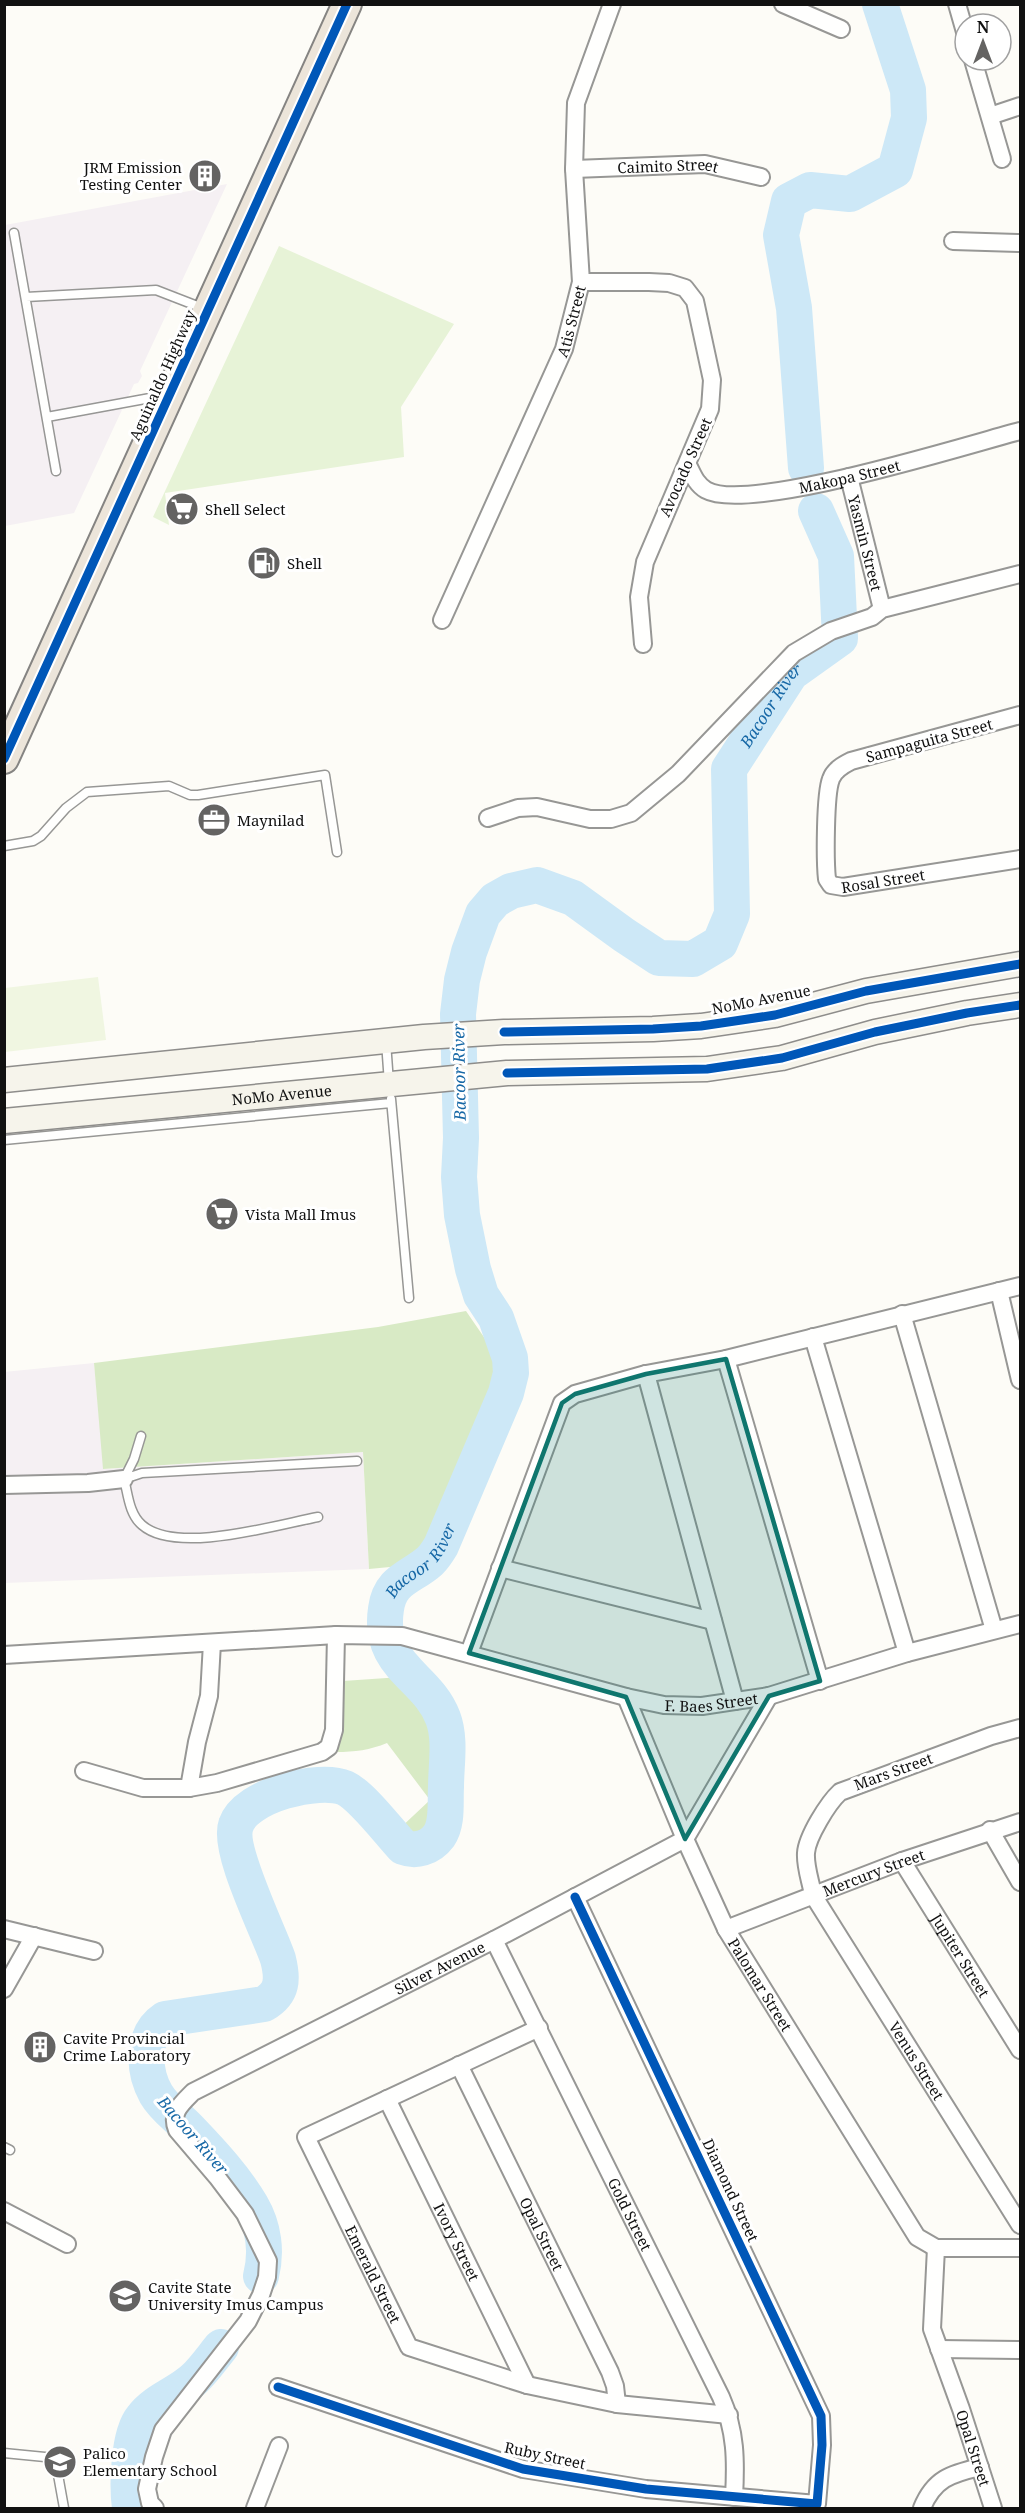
<svg xmlns="http://www.w3.org/2000/svg" width="1025" height="2513" font-family="'Noto Serif',serif">
  <rect width="100%" height="100%" fill="#fdfcf7"/>
  <path fill="#f5f0f3" d="M227,184L140,371L142,376L138,383L134,384L74,513L5,526V225Z
    M94,1363L104,1469L363,1452L369,1569L5,1583L4,1372Z"/>
  <path fill="#e7f3d7" d="M279,246L454,324L401,407L404,457L165,493L169,525L153,517Z"/>
  <path fill="#d8eac5" d="M466,1311L501,1362V1375L427,1548L411,1565L369,1569L363,1452L103,1469L94,1363L378,1327Z
    M401,1677L431,1706L437,1725L436,1820C430,1844 414,1852 397,1831L430,1800L387,1743C370,1750 355,1752 336,1752L341,1740L343,1681Z"/>
  <path fill="#f0f6e1" d="M98,977L106,1040L5,1052V988Z"/>
  <g fill="none" stroke-linecap="round" stroke-linejoin="round">
    <g stroke="#cde8f7" stroke-width="36">
      <path d="M806,468L794,308L781,235L789,201L810,190L850,194L895,170L909,118L908,90L880,4"/>
      <path id="s1" d="M261,2276C267,2252 264,2227 251,2205C236,2179 212,2153 190,2130C179,2118 164,2108 156,2094C143,2071 141,2035 165,2019L264,2004C283,1993 283,1979 278,1959C269,1932 227,1849 236,1825C246,1795 319,1777 345,1788C362,1796 389,1832 403,1847C416,1852 430,1848 439,1836C448,1823 445,1802 446,1787C446,1765 451,1739 443,1718C427,1675 377,1667 386,1609C390,1579 411,1578 430,1561C434,1557 438,1551 441,1546L506,1393L511,1373L510,1358L496,1318L481,1295L473,1269L462,1215L459,1177L461,1138L458,1014L462,980L469,952L483,914L495,900L511,891L537,885L573,898L624,935L659,958L693,959L720,943L732,914L729,769L791,673L840,638L836,556L816,511"/>
      <path d="M130,2508C127,2487 128,2435 142,2418C155,2400 178,2394 194,2379C204,2370 212,2358 221,2347"/>
    </g>
    <g stroke="#979795" stroke-width="11">
      <path id="service" d="M14,233L56,471
        M26,297L156,290L205,309
        M47,417L161,396
        M4,846L33,841L41,836L66,808L87,792L169,786L190,795H198L325,775L337,852
        M386,1042L389,1083
        M391,1099L409,1298
        M4,1140L391,1103
        M141,1436L134,1459L124,1479C128,1494 129,1514 142,1525C176,1555 276,1525 318,1517
        M124,1479L142,1473L357,1461
        M4,2147L10,2150
        M4,2453L55,2458L64,2508"/>
    </g>
    <g stroke="#979795" stroke-width="20">
      <g id="minor">
        <path d="M783,4L841,29"/>
        <path d="M957,4L965,32"/>
        <path d="M973,60L1002,159"/>
        <path d="M990,116L1020,106"/>
        <path id="s2" d="M574,169L705,164L761,177"/>
        <path d="M953,241L1020,243"/>
        <path d="M581,282H649L669,283L685,288L695,301L712,380L710,409L645,562L639,597L643,644"/>
        <path id="s3" d="M688,465C693,475 696,484 706,490C748,514 966,445 1020,431"/>
        <path id="s4" d="M849,477L882,609"/>
        <path id="s5" d="M442,620L564,349L581,282L574,169L576,103L612,4"/>
        <path id="s6" d="M1020,715L851,761C843,765 834,770 831,779C825,794 825,861 827,879L831,885L843,887L1020,859"/>
        <path d="M488,818L518,808L537,807L590,819H611L631,813L678,774L794,653L831,631L872,617L882,609L1020,574"/>
        <path d="M999,1291L1020,1380"/>
        <path d="M902,1314L994,1630"/>
        <path d="M813,1337L907,1653"/>
        <path d="M726,1359L820,1681"/>
        <path d="M4,1485L88,1483L124,1479"/>
        <path d="M500,1568L713,1621"/>
        <path d="M469,1653L562,1403L575,1394L646,1374"/>
        <path id="s7" d="M4,1655L336,1635L402,1636L626,1697L664,1705L702,1706L769,1696L907,1653L1020,1624"/>
        <path id="s8" d="M626,1697L685,1839L726,1929L917,2237L936,2248H1020"/>
        <path d="M735,1701L646,1374L726,1359L1020,1286"/>
        <path id="s9" d="M1020,1728L991,1736L840,1792C828,1803 807,1837 806,1853C805,1867 811,1882 813,1895L1020,2225"/>
        <path d="M84,1771L143,1788H189L217,1783L322,1752L329,1747L334,1730L336,1635"/>
        <path d="M189,1788L197,1742L209,1696L212,1643"/>
        <path d="M990,1830L1020,1882"/>
        <path id="s10" d="M902,1861L1020,2050"/>
        <path d="M4,1929L94,1951"/>
        <path id="s11" d="M726,1929L902,1861L1020,1822"/>
        <path id="s12" d="M494,1940L721,2397C736,2431 736,2461 734,2497"/>
        <path d="M4,1989L34,1936"/>
        <path id="s13" d="M539,2028L306,2137L409,2347L527,2385L617,2404L729,2415"/>
        <path id="s14" d="M459,2065L610,2372L615,2386L617,2404"/>
        <path id="s15" d="M387,2099L527,2385"/>
        <path d="M4,2211L67,2244"/>
        <path id="s16" d="M936,2248L932,2329L961,2409L993,2508"/>
        <path d="M939,2349L1020,2350"/>
        <path d="M278,2387L523,2469L646,2489L817,2504L822,2445L821,2416L575,1897"/>
        <path id="s17" d="M155,2508L150,2503L147,2489L154,2457L163,2430L248,2321L261,2295L267,2277L268,2261L245,2214L217,2177L177,2130C170,2113 181,2104 193,2092L494,1940L685,1839L769,1696"/>
        <path d="M255,2508L279,2446"/>
        <path d="M922,2508C934,2479 950,2474 980,2467"/>
      </g>
    </g>
    <g stroke="#8e8d8b" stroke-width="27">
      <g id="secondary">
        <path d="M4,1080L424,1037L504,1032L653,1029L701,1026L775,1015L866,991L1020,964"/>
        <path id="s18" d="M4,1121L507,1073L707,1069L782,1058L875,1032L967,1013L1020,1005"/>
      </g>
    </g>
    <g stroke="#858482" stroke-width="32">
      <path id="trunk" d="M4,759L347,4"/>
    </g>
    <use href="#service" stroke="#fffffe" stroke-width="8"/>
    <use href="#minor" stroke="#fffffe" stroke-width="16"/>
    <use href="#secondary" stroke="#f6f4eb" stroke-width="24"/>
    <use href="#trunk" stroke="#ece5da" stroke-width="28"/>
    <g stroke="#fff" stroke-width="13">
      <path id="cycleway" d="M4,759L347,4
        M504,1032L653,1029L701,1026L775,1015L866,991L1020,964
        M507,1073L707,1069L782,1058L875,1032L967,1013L1020,1005
        M278,2387L523,2469L646,2489L817,2504L822,2445L821,2416L575,1897"/>
    </g>
    <use href="#cycleway" stroke="#0057b8" stroke-width="9"/>
  </g>
  <path fill="#0f766e" fill-opacity="0.2" stroke="#0f766e" stroke-width="4.5" stroke-linejoin="round" d="M726,1359L820,1681L769,1696L685,1839L626,1697L469,1653L562,1403L575,1394L646,1374Z"/>
  <defs>
    <g id="building-disc" transform="scale(1.725)"><circle r="9.5" fill="#646362" stroke="#fff"/><path d="M-4-6H4V6H1V3H-1V6H-4ZM-2.5-4.3h1.7v1.8h-1.7ZM.8-4.3h1.7v1.8H.8ZM-2.5-1h1.7V.8h-1.7ZM.8-1h1.7V.8H.8Z" fill="#fff"/></g>
    <g id="supermarket-disc" transform="scale(1.725)"><circle r="9.5" fill="#646362" stroke="#fff"/><path d="M-6-5.5h2.5l.6 2H6L4.5 2H-2.5L-4.4-4H-6ZM-1.5 3.2a1.3 1.3 0 1 0 .1 0ZM3 3.2a1.3 1.3 0 1 0 .1 0Z" fill="#fff"/></g>
    <g id="fuel-disc" transform="scale(1.725)"><circle r="9.5" fill="#646362" stroke="#fff"/><path d="M-5.5-6h7V0h2V4h1.3V-2.5L3-4.5l.8-.8L6-3V5H2.5V1h-1V6h-7ZM-4.2-4.7v3.2H.2V-4.7Z" fill="#fff"/></g>
    <g id="office-disc" transform="scale(1.725)"><circle r="9.5" fill="#646362" stroke="#fff"/><path d="M-6-3h4V-5.5h4V-3h4V5H-6ZM-1-4.5V-3h2v-1.5ZM-6 0V1H6V0Z" fill="#fff"/></g>
    <g id="university-disc" transform="scale(1.725)"><circle r="9.5" fill="#646362" stroke="#fff"/><path d="M0-5L7-2L0 1L-7-2ZM-4 1L0 2.5L4 1V4Q0 6-4 4Z" fill="#fff"/></g>
    <g id="school-disc" transform="scale(1.725)"><circle r="9.5" fill="#646362" stroke="#fff"/><path d="M0-5L7-2L0 1L-7-2ZM-4 1L0 2.5L4 1V4Q0 6-4 4Z" fill="#fff"/></g>
  </defs>
  <g fill-rule="evenodd">
    <use href="#building-disc" x="205" y="176"/>
    <use href="#supermarket-disc" x="182" y="509"/>
    <use href="#fuel-disc" x="264" y="563"/>
    <use href="#office-disc" x="214" y="820"/>
    <use href="#supermarket-disc" x="222" y="1214"/>
    <use href="#building-disc" x="40" y="2047"/>
    <use href="#university-disc" x="125" y="2296"/>
    <use href="#school-disc" x="60" y="2462"/>
  </g>
  <g text-anchor="middle" dominant-baseline="central" stroke-width="6" stroke-linejoin="round" paint-order="stroke">
    <g font-size="15" fill="#111" stroke="#fff" text-anchor="start">
      <text x="182" y="167" text-anchor="end">JRM Emission<tspan x="182" dy="17">Testing Center</tspan></text>
      <text x="205" y="509">Shell Select</text>
      <text x="287" y="563">Shell</text>
      <text x="237" y="820">Maynilad</text>
      <text x="245" y="1214">Vista Mall Imus</text>
      <text x="63" y="2038">Cavite Provincial<tspan x="63" dy="17">Crime Laboratory</tspan></text>
      <text x="148" y="2287">Cavite State<tspan x="148" dy="17">University Imus Campus</tspan></text>
      <text x="83" y="2453">Palico<tspan x="83" dy="17">Elementary School</tspan></text>
    </g>
    <g font-size="15" fill="#111" stroke="#fff">
      <text stroke="none"><textPath href="#s2" startOffset="94">Caimito Street</textPath></text>
      <text stroke="none"><textPath href="#s5" startOffset="326">Atis Street</textPath></text>
      <text transform="translate(162 375) rotate(-66)">Aguinaldo Highway</text>
      <text transform="translate(685 467) rotate(-66)">Avocado Street</text>
      <text stroke="none"><textPath href="#s3" startOffset="177">Makopa Street</textPath></text>
      <text stroke="none"><textPath href="#s4" startOffset="68">Yasmin Street</textPath></text>
      <text transform="translate(929 740) rotate(-15)">Sampaguita Street</text>
      <text stroke="none"><textPath href="#s6" startOffset="363">Rosal Street</textPath></text>
      <text transform="translate(761 999) rotate(-11)">NoMo Avenue</text>
      <text stroke="none"><textPath href="#s18" startOffset="279">NoMo Avenue</textPath></text>
      <text stroke="none"><textPath href="#s7" startOffset="717">F. Baes Street</textPath></text>
      <text transform="translate(893 1771) rotate(-20)">Mars Street</text>
      <text stroke="none"><textPath href="#s11" startOffset="158">Mercury Street</textPath></text>
      <text stroke="none"><textPath href="#s10" startOffset="111">Jupiter Street</textPath></text>
      <text stroke="none"><textPath href="#s17" startOffset="766">Silver Avenue</textPath></text>
      <text stroke="none"><textPath href="#s8" startOffset="318">Palomar Street</textPath></text>
      <text stroke="none"><textPath href="#s9" startOffset="500">Venus Street</textPath></text>
      <text transform="translate(731 2190) rotate(65)">Diamond Street</text>
      <text stroke="none"><textPath href="#s12" startOffset="306">Gold Street</textPath></text>
      <text stroke="none"><textPath href="#s14" startOffset="188">Opal Street</textPath></text>
      <text stroke="none"><textPath href="#s15" startOffset="159">Ivory Street</textPath></text>
      <text stroke="none"><textPath href="#s13" startOffset="410">Emerald Street</textPath></text>
      <text stroke="none"><textPath href="#s16" startOffset="207">Opal Street</textPath></text>
      <text transform="translate(545 2455) rotate(12)">Ruby Street</text>
    </g>
    <g font-size="16" font-style="italic" fill="#1768a6" stroke="#fff">
      <text stroke="none"><textPath href="#s1" startOffset="2360">Bacoor River</textPath></text>
      <text transform="translate(459 1072) rotate(-91)">Bacoor River</text>
      <text stroke="none"><textPath href="#s1" startOffset="1152">Bacoor River</textPath></text>
      <text transform="translate(193 2135) rotate(49)">Bacoor River</text>
    </g>
  </g>
  <rect width="1025" height="2513" fill="none" stroke="#111111" stroke-width="12"/>
  <g transform="translate(983 42)"><circle r="28" fill="#ffffff" stroke="#a0a0a0" stroke-width="1.5"/>
  <path d="M0-4.5L10 22L0 15L-10 22Z" fill="#646362"/>
  <text y="-9" font-size="16" font-weight="bold" text-anchor="middle" fill="#111111">N</text>
  </g>
</svg>
